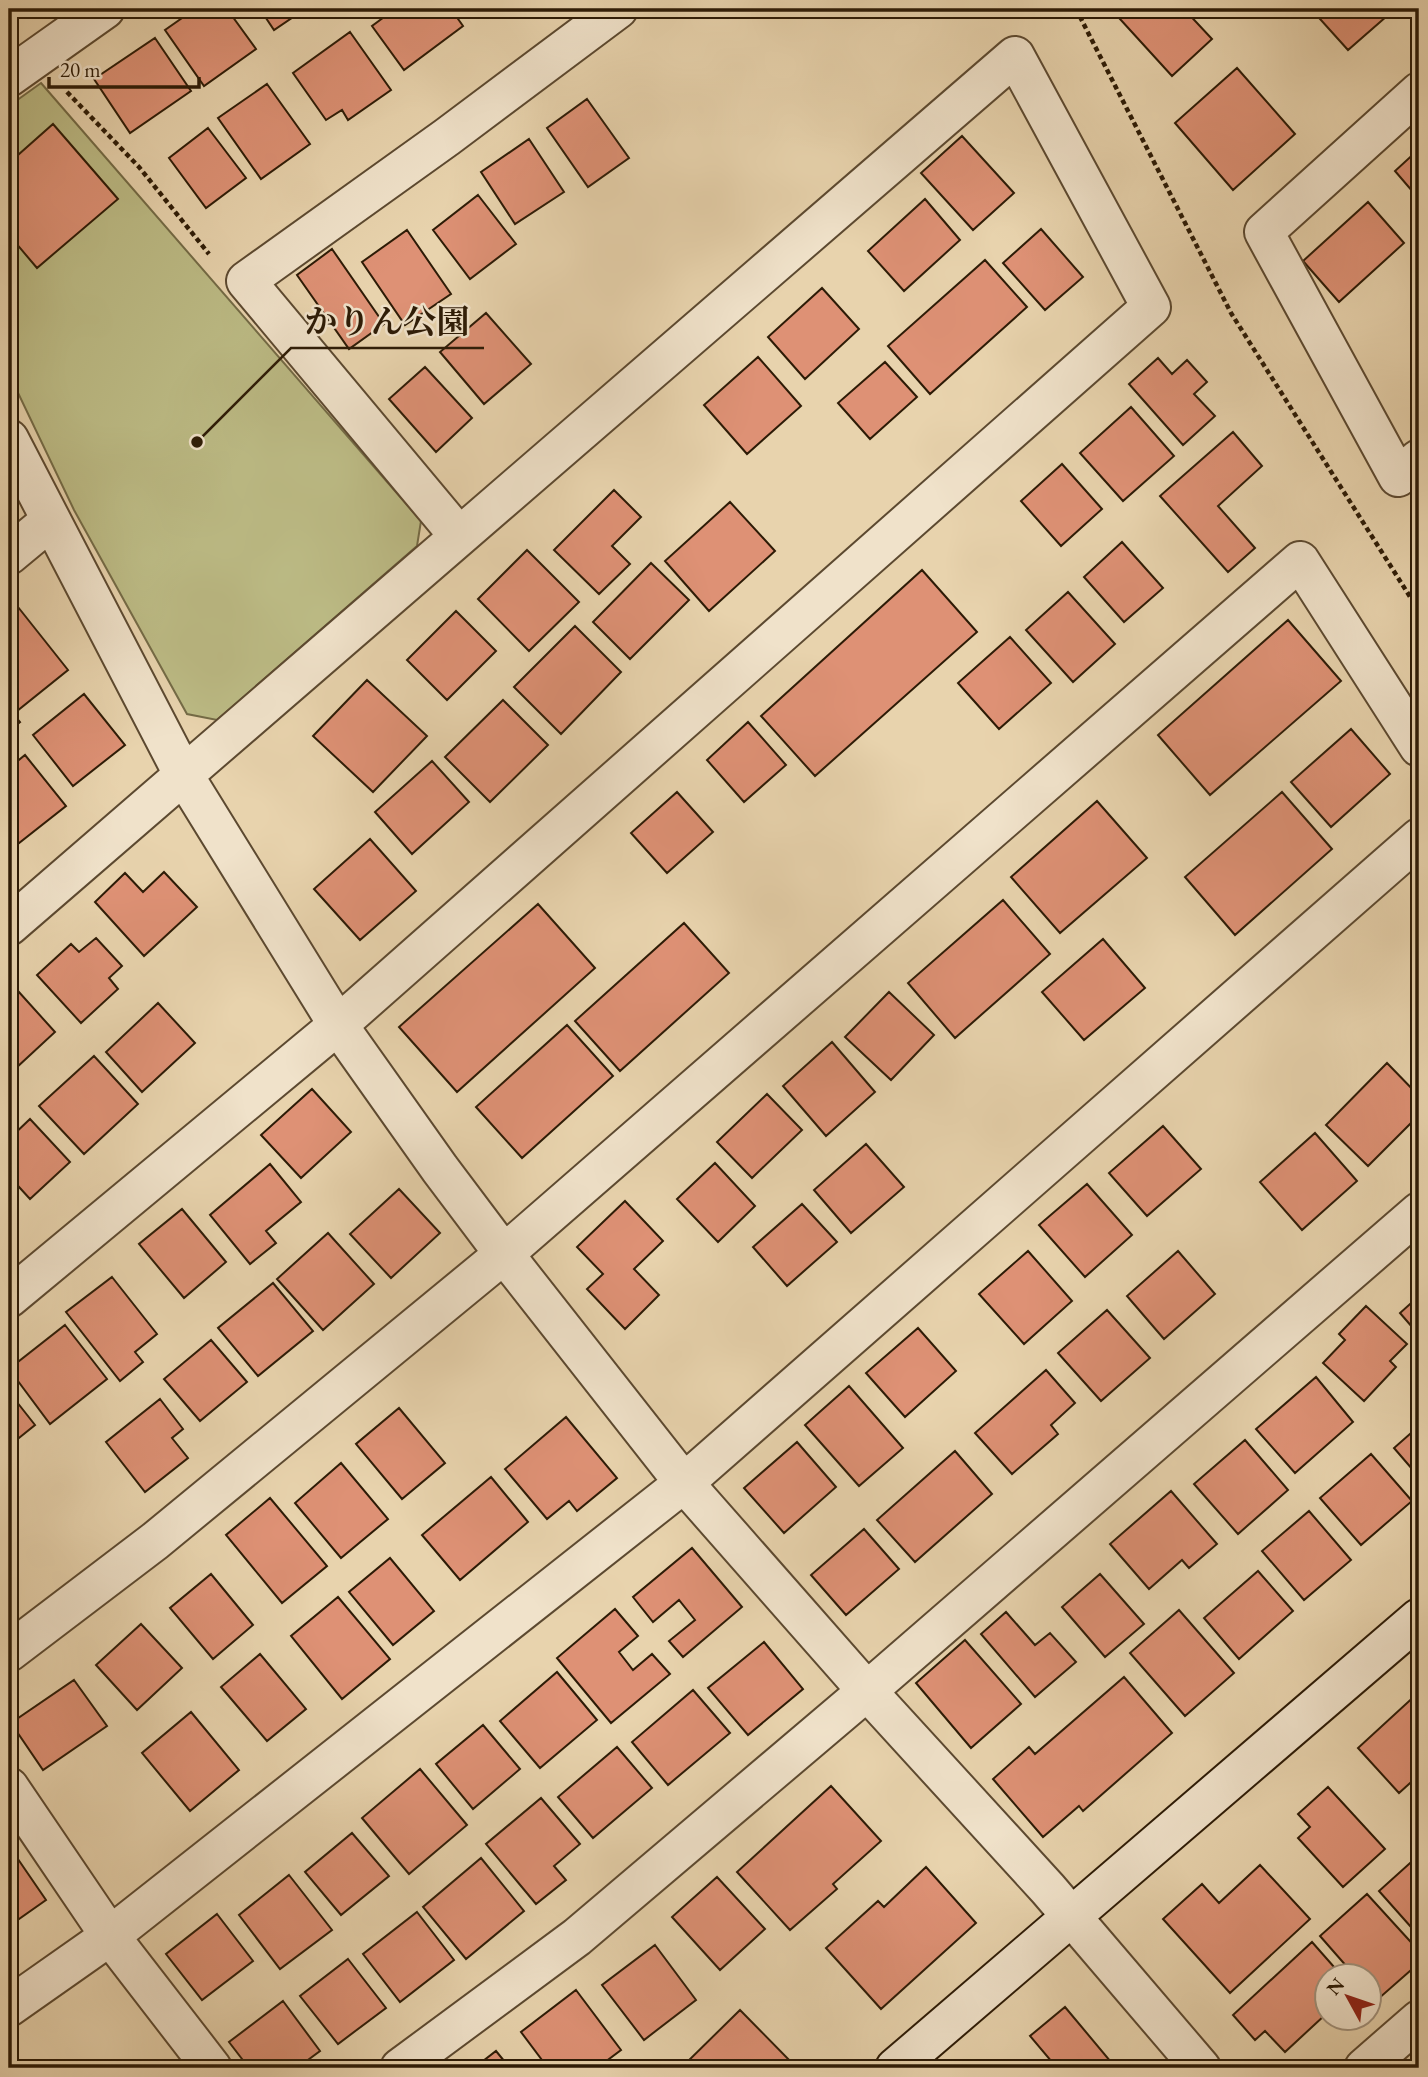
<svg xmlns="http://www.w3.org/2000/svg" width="1428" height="2077" font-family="'EB Garamond','Noto Serif JP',serif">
  <rect width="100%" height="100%" fill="#e8d3ad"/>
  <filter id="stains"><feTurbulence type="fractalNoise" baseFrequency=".00286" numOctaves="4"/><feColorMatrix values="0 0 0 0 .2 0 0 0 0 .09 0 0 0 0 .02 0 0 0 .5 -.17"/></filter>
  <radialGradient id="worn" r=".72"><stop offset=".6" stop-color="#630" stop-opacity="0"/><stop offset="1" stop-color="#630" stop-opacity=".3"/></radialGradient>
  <path fill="#bcbb85" stroke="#746b46" stroke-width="2" d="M41,83L421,521L417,546L217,720L187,714L74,510L9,374V106Z"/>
  <path fill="#de9175" stroke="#2d1b06" stroke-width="2" d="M195,9H227L256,49L204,86L165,30Z
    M260,9H305L274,30Z
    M395,9H451L463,26L404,70L372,26Z
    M1131,9H1184L1212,39L1172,76L1120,19Z
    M1311,9H1395L1348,50Z
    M350,32L391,90L348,120L342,110L326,120L293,73Z
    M155,38L191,91L130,133L94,79Z
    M1237,68L1295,134L1233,190L1175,123Z
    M267,84L310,144L261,179L218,118Z
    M587,99L629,158L588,187L547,128Z
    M53,124L118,199L37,268L9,235V163Z
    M208,128L246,178L206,208L169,158Z
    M962,136L1014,193L973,230L921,173Z
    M529,139L564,192L515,224L481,172Z
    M1419,149V199L1395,171Z
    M478,195L516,244L470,279L433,230Z
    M925,199L960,240L904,291L868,251Z
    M1368,202L1404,243L1339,302L1303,261Z
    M1041,229L1083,277L1045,310L1003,263Z
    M407,230L451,294L405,325L362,262Z
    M332,249L384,324L349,349L297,275Z
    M985,260L1027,307L930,394L888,346Z
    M822,288L859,329L805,379L768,337Z
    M486,313L531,364L484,404L440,352Z
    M758,357L801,406L747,454L704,405Z
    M1158,358L1172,374L1187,360L1207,382L1194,394L1215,416L1183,445L1129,384Z
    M885,362L917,397L870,439L838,403Z
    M425,367L472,418L436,452L389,399Z
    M1131,407L1174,456L1123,501L1080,453Z
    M1233,432L1262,466L1218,506L1255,548L1228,572L1160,496Z
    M1062,464L1102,509L1061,546L1021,501Z
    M614,490L641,517L612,546L630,564L599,594L554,550Z
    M730,502L775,551L709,611L665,561Z
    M1122,542L1163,588L1124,622L1084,577Z
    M527,550L579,602L529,651L478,599Z
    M651,563L689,600L630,659L593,622Z
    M922,570L977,632L815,776L761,716Z
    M1068,592L1115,644L1073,682L1026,630Z
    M18,607L68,670L17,711L9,701V614Z
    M456,611L496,651L447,700L407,660Z
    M1288,620L1341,681L1210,795L1158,735Z
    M575,626L621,672L561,734L514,687Z
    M1010,637L1051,683L999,729L958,683Z
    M367,680L427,736L373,792L313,736Z
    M84,694L125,745L73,786L33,735Z
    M503,700L548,745L490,802L445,757Z
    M9,709L20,722L9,731Z
    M748,722L786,765L744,802L707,760Z
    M1351,729L1390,774L1331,827L1291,782Z
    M25,755L66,806L14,847L9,840V768Z
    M432,761L469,802L412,854L375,812Z
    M677,792L713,832L667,873L631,833Z
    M1282,792L1332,849L1235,935L1185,877Z
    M1097,801L1147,858L1060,933L1011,877Z
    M370,839L416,891L360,940L314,889Z
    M164,872L197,907L144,956L95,902L125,873L143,892Z
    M1003,900L1050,954L955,1038L908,983Z
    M538,904L595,968L457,1092L399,1027Z
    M684,923L729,973L620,1071L575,1021Z
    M96,938L122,966L109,978L118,989L81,1023L37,975L71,944L79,952Z
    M1103,939L1145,988L1084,1040L1042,992Z
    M18,991L55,1032L16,1068L9,1061V999Z
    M889,992L934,1035L891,1080L845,1037Z
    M158,1003L195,1043L142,1092L106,1052Z
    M567,1025L613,1076L522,1158L476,1107Z
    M832,1042L875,1092L826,1136L783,1086Z
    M94,1056L138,1104L84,1154L39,1106Z
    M1387,1063L1419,1096V1115L1368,1166L1326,1125Z
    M312,1089L351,1132L301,1178L261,1135Z
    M767,1094L802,1130L752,1178L717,1142Z
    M30,1119L70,1162L30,1199L9,1176V1139Z
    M1163,1126L1201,1169L1147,1216L1109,1173Z
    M1315,1133L1357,1181L1302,1230L1260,1182Z
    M866,1144L904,1187L851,1233L814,1190Z
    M715,1163L755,1206L718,1242L677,1199Z
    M270,1164L301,1202L266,1231L276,1243L250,1264L210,1215Z
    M1087,1184L1132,1235L1085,1277L1039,1225Z
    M399,1189L440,1233L391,1278L350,1234Z
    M625,1201L663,1241L634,1269L659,1295L625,1329L587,1289L603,1274L577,1247Z
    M802,1204L837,1242L787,1286L753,1247Z
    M182,1209L226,1262L184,1298L139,1244Z
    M328,1233L374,1284L323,1330L277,1279Z
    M1028,1251L1072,1301L1024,1344L979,1294Z
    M1178,1251L1215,1294L1164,1339L1127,1296Z
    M112,1277L157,1334L135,1352L143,1362L120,1381L66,1312Z
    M273,1283L313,1331L258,1376L218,1328Z
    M1419,1296V1335L1400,1313Z
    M1366,1306L1407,1344L1390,1361L1396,1367L1364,1401L1323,1363L1345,1340L1339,1334Z
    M1107,1310L1150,1358L1101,1401L1058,1353Z
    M65,1325L107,1379L50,1424L9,1369Z
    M918,1328L956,1371L905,1417L866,1373Z
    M211,1340L247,1382L200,1421L164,1379Z
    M1046,1370L1075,1403L1051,1425L1058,1434L1012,1474L975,1433Z
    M1316,1377L1353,1422L1295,1473L1256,1429Z
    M849,1386L903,1448L859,1486L805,1425Z
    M9,1392L35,1425L9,1446Z
    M160,1399L183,1429L172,1438L188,1458L145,1492L106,1442Z
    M399,1408L445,1463L402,1499L356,1444Z
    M566,1417L617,1478L577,1511L569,1501L547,1519L505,1469Z
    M1419,1426V1477L1394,1448Z
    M1245,1440L1288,1490L1238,1534L1194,1484Z
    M797,1442L836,1487L784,1533L744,1488Z
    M955,1451L992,1494L915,1562L877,1520Z
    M1371,1454L1412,1501L1361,1545L1320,1498Z
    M341,1463L388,1519L341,1558L295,1503Z
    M491,1477L528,1522L460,1580L422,1535Z
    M1171,1491L1217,1544L1189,1568L1182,1560L1149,1589L1110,1544Z
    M270,1498L327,1566L282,1603L226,1535Z
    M1309,1511L1351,1560L1304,1600L1262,1551Z
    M864,1529L899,1569L846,1615L811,1575Z
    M692,1548L742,1607L683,1657L669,1641L695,1620L679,1600L653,1622L633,1597Z
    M390,1558L434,1611L393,1645L349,1592Z
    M1258,1571L1293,1611L1239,1659L1204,1618Z
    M211,1574L253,1625L213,1659L170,1608Z
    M1100,1574L1144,1624L1105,1657L1062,1607Z
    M338,1597L390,1659L342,1699L291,1636Z
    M615,1609L638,1636L619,1652L633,1670L652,1654L670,1674L611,1723L557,1658Z
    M1179,1610L1234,1673L1185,1716L1130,1653Z
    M1006,1612L1035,1645L1050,1633L1076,1662L1035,1697L981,1634Z
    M141,1624L182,1668L137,1710L96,1665Z
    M965,1640L1021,1704L971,1748L916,1683Z
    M764,1642L803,1689L748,1735L708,1688Z
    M260,1654L306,1709L267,1741L221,1687Z
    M557,1672L597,1720L540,1768L500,1721Z
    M1124,1677L1172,1733L1083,1811L1079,1806L1043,1837L993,1779L1029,1747L1035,1754Z
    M74,1680L107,1726L43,1770L11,1723Z
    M693,1690L730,1733L668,1785L632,1742Z
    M1419,1692V1775L1399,1793L1358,1748Z
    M191,1712L239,1770L190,1811L142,1753Z
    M483,1725L520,1769L473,1809L436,1764Z
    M617,1747L652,1788L593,1838L558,1797Z
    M420,1769L467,1825L409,1874L362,1818Z
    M831,1786L881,1841L833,1884L837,1889L790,1930L737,1872Z
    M1328,1787L1385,1849L1343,1887L1298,1838L1310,1827L1298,1814Z
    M541,1798L580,1844L554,1866L566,1880L536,1904L486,1844Z
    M352,1833L389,1876L341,1915L305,1872Z
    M9,1846L46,1900L9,1926Z
    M1419,1855V1936L1379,1891Z
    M481,1858L524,1911L466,1959L423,1907Z
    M1260,1865L1310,1919L1230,1993L1163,1919L1202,1884L1219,1903Z
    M926,1867L976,1923L881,2009L826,1948L878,1901L884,1907Z
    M289,1875L332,1930L280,1969L239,1915Z
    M717,1877L765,1929L720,1970L672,1917Z
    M1367,1894L1419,1951V1963L1377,2000L1368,1991V1976H1355L1320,1936Z
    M417,1912L454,1960L400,2002L363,1954Z
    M217,1914L253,1961L202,2000L166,1954Z
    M1312,1942L1342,1976H1326V2014L1285,2052L1265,2031L1255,2040L1233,2015Z
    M655,1945L696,2000L644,2040L602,1985Z
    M348,1959L386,2008L338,2044L300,1996Z
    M576,1990L621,2050L597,2068H548L521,2032Z
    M283,2001L320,2051L297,2068H249L229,2042Z
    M1065,2007L1116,2068H1057L1030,2036Z
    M740,2010L797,2068H681Z
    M496,2051L510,2068H474Z"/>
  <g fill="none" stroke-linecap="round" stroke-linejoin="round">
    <g stroke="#5c4930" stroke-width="42">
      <path id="street" d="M9,77L105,9
        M1419,92L1264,232L1398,477L1419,459
        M9,439L183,774L338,1025L440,1169L504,1254L684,1483L867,1691L1048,1889L1201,2068
        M459,536L246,281L447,137L618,9
        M9,555L50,521
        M9,926L1015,56L1151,307L338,1025L9,1298
        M9,1652L155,1541L504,1254L1300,561L1419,747
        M9,1787L110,1936L212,2068
        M9,2007L110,1936L684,1483L1419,838
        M400,2068L577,1937L867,1691L1419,1212
        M1364,2068L1419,2020"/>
    </g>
    <g stroke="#2d1b06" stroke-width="42">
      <path id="secondary" d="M895,2068L1419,1618"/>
    </g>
    <path stroke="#2d1b06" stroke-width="4.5" stroke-dasharray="5 3.5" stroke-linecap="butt" d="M1076,9L1231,313L1419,611
      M67,92L139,167L209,254"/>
    <use href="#street" stroke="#f0e2ca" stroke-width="38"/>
    <use href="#secondary" stroke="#f0e2ca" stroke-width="38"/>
  </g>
  <path fill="none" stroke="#2d1b06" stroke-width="2.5" d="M197 442L291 348H484"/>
  <circle fill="#2d1b06" stroke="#f0e2ca" stroke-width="2.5" cx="197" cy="442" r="7"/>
  <g font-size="33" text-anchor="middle" font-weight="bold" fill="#2d1b06" stroke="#f0e2ca" stroke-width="5" stroke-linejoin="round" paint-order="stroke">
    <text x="387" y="333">かりん公園</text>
  </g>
  <rect width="1428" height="2077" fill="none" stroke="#e8d3ad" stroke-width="35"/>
  <rect x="10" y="10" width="1407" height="2056" fill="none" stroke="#2d1b06" stroke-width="3.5"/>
  <rect x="18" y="18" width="1393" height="2042" fill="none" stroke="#2d1b06" stroke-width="2"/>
  <g transform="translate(1348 1997) rotate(310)"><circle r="33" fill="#f0e2ca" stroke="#a2927c" stroke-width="2"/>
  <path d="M0-5L12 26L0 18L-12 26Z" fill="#8f2418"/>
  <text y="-10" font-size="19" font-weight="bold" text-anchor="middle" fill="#2d1b06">N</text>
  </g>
  <path d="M49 77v10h150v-10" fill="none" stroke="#2d1b06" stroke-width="3.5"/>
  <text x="60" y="77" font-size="21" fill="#2d1b06" stroke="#f0e2ca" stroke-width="5" paint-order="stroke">20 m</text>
  <rect width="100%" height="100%" filter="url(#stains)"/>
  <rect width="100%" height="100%" fill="url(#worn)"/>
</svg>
